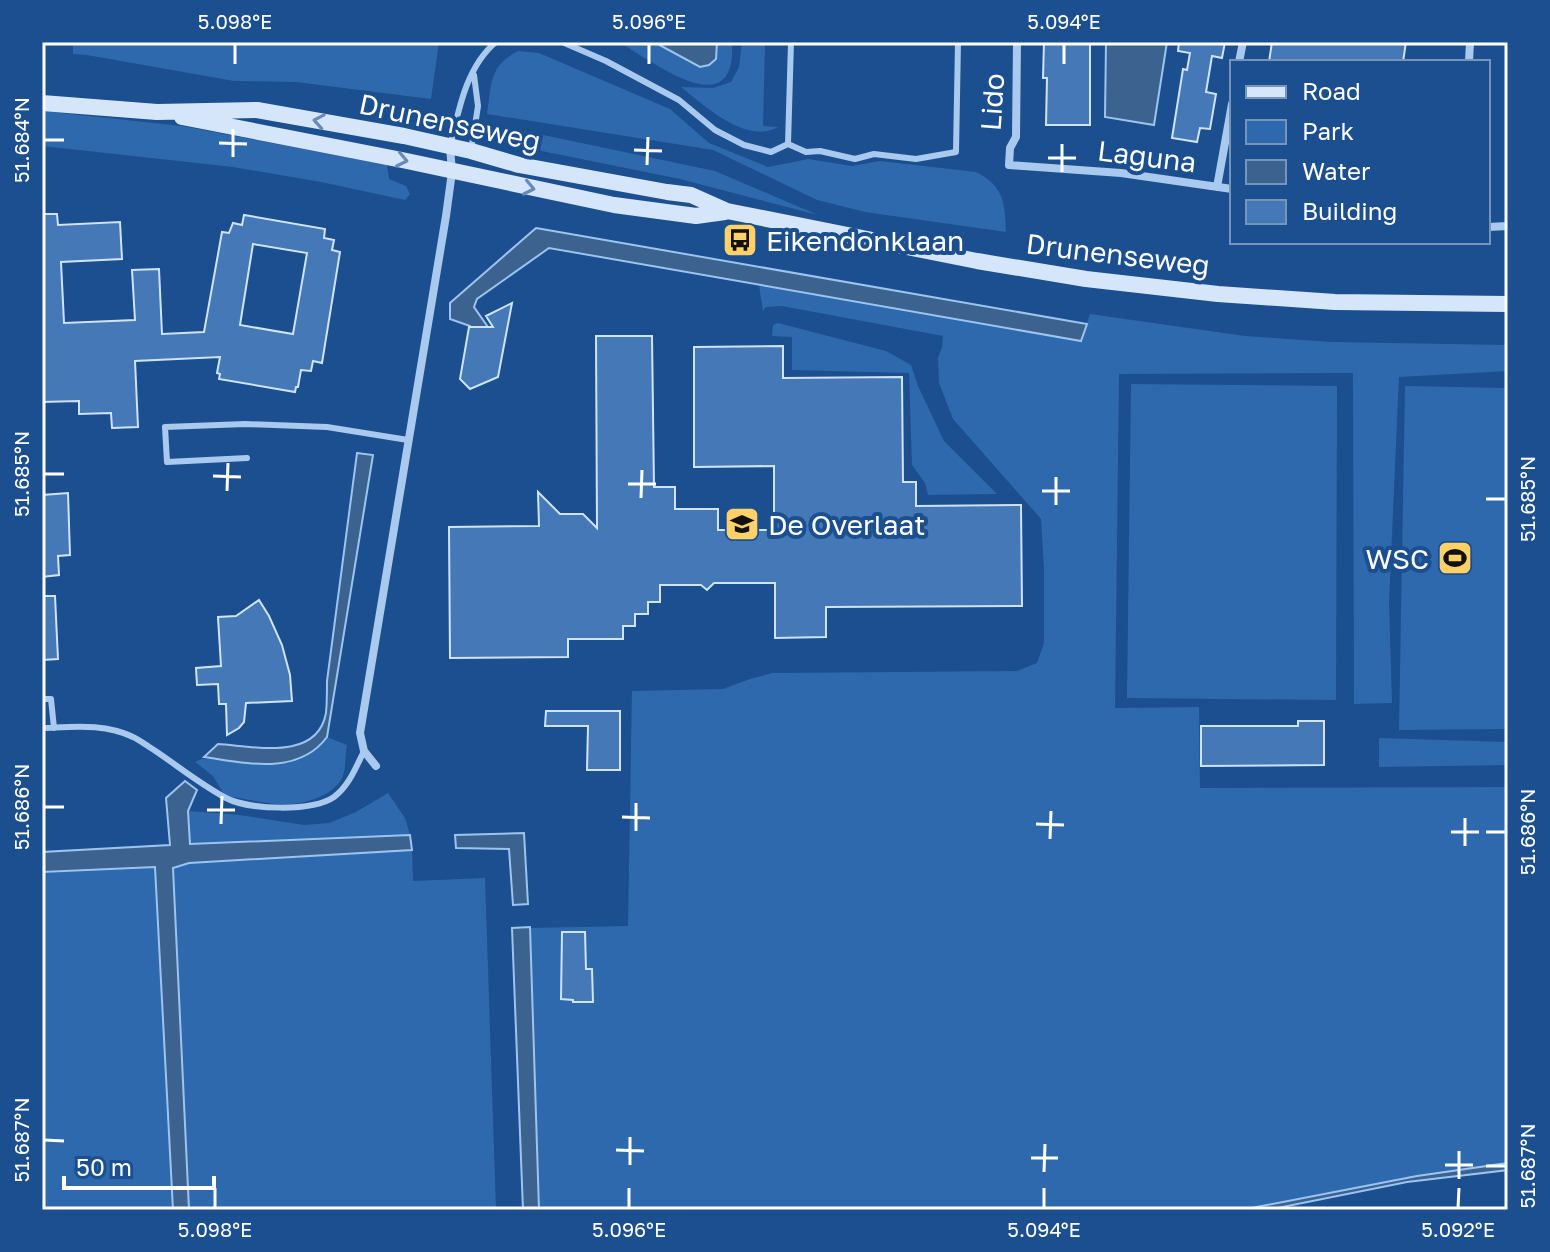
<svg xmlns="http://www.w3.org/2000/svg" width="1550" height="1252" font-family="'Golos Text',sans-serif">
  <rect width="100%" height="100%" fill="#1b4f8f"/>
  <path fill="#2e69ad" d="M73,42H439L431,99L296,82L234,81L87,55L73,54Z
    M619,42H654L700,67L716,59L717,42H732C737,128 652,61 619,42Z
    M742,42H765L763,126L778,127C746,145 705,106 681,87L713,88L731,82L739,67Z
    M518,51L539,53L670,109L709,143L768,167L808,159L852,166L880,161L976,172C1004,186 1005,203 1006,232L865,212L817,200L713,150L487,114C492,84 488,67 518,51Z
    M42,111L182,126L387,165L389,179L406,186L410,194L405,200L321,182L233,167L42,146Z
    M524,131L715,171L818,215L680,179L522,147Z
    M759,285L1081,341L1090,314L1245,336L1332,342L1508,345V371L1399,377L1389,602L1392,703L1354,704L1353,373L1119,374L1115,708L1199,707L1200,788L1508,787V1163L1417,1176L1241,1210H539L530,928L628,926L632,691L723,689L750,679L772,673L1017,671L1037,663L1044,643V569L1041,519L953,419L939,383L938,358L942,347L943,336L782,306L766,307L763,311Z
    M778,323L886,351L911,365L918,386L944,441L997,494L928,495L925,483L912,465L909,373L792,370V337L772,336L773,325Z
    M1131,384L1337,386L1336,700L1127,698Z
    M1405,386L1508,388V729L1399,730Z
    M327,737L347,745C345,755 346,767 343,776C334,798 296,807 275,804C258,802 242,798 225,796L213,776L195,762C206,756 214,759 226,760C263,765 302,770 327,737Z
    M1379,738L1508,742V765L1379,767Z
    M388,793L405,818L410,835L189,844L188,811L240,815L304,825L329,823L356,812Z
    M412,850L413,881L485,878L496,1210H189L173,868L189,863Z
    M155,867L173,1210H42V872Z"/>
  <path fill="#3c6290" stroke="#9cc4f0" stroke-width="2" d="M654,42H717L716,59L709,65L700,67Z
    M1106,42H1167L1154,125L1105,117Z
    M536,228L1087,324L1081,341L549,248L477,299L474,307L490,330L472,344L470,326L450,319V303Z
    M357,453L373,455L327,737C298,776 246,763 204,757L218,744C253,746 317,762 326,713C327,703 327,691 327,681Z
    M185,781L197,790L188,811L190,844L410,835L412,850L189,863L173,868L189,1210H173L155,867L42,872V852L170,845L166,798Z
    M524,833L528,904L513,905L509,849L456,848L455,835Z
    M530,927L539,1210H523L512,928Z
    M1508,1163V1170L1407,1182L1267,1210H1241L1417,1176Z"/>
  <path fill="#4478b7" stroke="#cfe3fa" stroke-width="2" fill-rule="evenodd" d="M1044,42H1090V125H1046L1047,78H1043Z
    M1179,42H1225L1222,58L1212,56L1206,92L1216,94L1210,129L1200,128L1197,142L1172,138L1183,69L1187,70L1190,53L1178,51Z
    M1272,42H1406L1403,62H1269Z
    M42,214H57L58,225L120,222L122,259L61,262L64,323L135,320L132,270L159,269L162,334L204,332L222,232L229,233L233,223L242,225L244,215L325,229L324,238L334,240L332,250L340,252L322,363L313,361L311,371L301,370L298,387H296L295,392L219,379L220,374L217,373L220,357L135,361L138,427L112,428L111,413L79,414V401L42,402ZM253,244L307,253L293,334L240,325Z
    M512,303L498,377L470,389L460,379L469,327H493L486,316Z
    M596,336H652L654,487H675V509H718V530H774V466L694,467V347L783,346V378L902,377L903,482H916V506L1021,505L1022,606L826,607V637L775,638V583H714L707,590L701,585H660V602H648V614H635V626H623V639H568V657L450,658L449,527L539,526L538,492L560,514H583L597,528Z
    M68,493L70,555L58,556L59,575L42,577V495Z
    M42,596H55L58,659L42,660Z
    M259,600L269,616L282,645L290,675L292,701L246,703L244,722L239,728L227,735L226,704H219L218,684L197,685L196,668L221,666L218,617L236,616Z
    M546,711H620V770H587L588,726H545Z
    M1298,721H1324V765L1201,766V726H1298Z
    M562,932H585L586,969H592L593,1002H573V1000L561,999Z"/>
  <g fill="none" stroke-linecap="round" stroke-linejoin="round">
    <path stroke="#a9c9ee" stroke-width="6" d="M562,42L606,61L679,100L715,130L744,145L771,152L788,144L806,152L820,151L855,159L874,154L916,159L956,152L958,42
      M451,143C459,108 467,66 496,42
      M788,144L791,42
      M471,151L478,106L474,75
      M247,458L167,462L165,427L245,424L327,427L408,440
      M42,699H51L54,728
      M42,728C73,727 104,723 133,737C140,740 147,746 154,750C178,766 200,784 226,798C249,810 312,812 334,797C349,786 356,767 364,751"/>
    <path stroke="#a9c9ee" stroke-width="8" d="M1017,42L1016,137L1010,148L1009,165L1121,173L1232,189
      M1239,62L1243,42
      M1469,62L1470,42
      M1217,187L1232,104
      M1488,227L1508,226
      M376,766L364,751L360,733L446,216L452,172L450,147"/>
    <path stroke="#d6e6fa" stroke-width="16" d="M42,103L157,112L257,110L404,136L471,151L519,165L667,192L691,195L727,211L977,261L1086,279L1218,294L1335,302L1508,304
      M182,117L402,160L614,205L696,216L725,212"/>
  </g>
  <defs><path id="oneway-chevron" d="M-2-3.5L2.5 0L-2 3.5" fill="none" stroke-width="1.6" stroke-linecap="round" stroke-linejoin="round" transform="scale(2)"/></defs>
  <g stroke="#668bba">
    <use href="#oneway-chevron" transform="translate(319 121) rotate(-170)"/>
    <use href="#oneway-chevron" transform="translate(402 160) rotate(12)"/>
    <use href="#oneway-chevron" transform="translate(529 188) rotate(12)"/>
  </g>
  <path fill="none" stroke="#fff" stroke-width="3" d="M235,64V44M649,64V44M1064,64V44M44,140H64M219,143L247,144M634,150L662,151M233,157V129M1048,158H1076M647,165L648,137M1062,172V144M44,474H64M213,476L241,477M628,484H656M227,491L228,463M1042,491H1070M641,498L642,470M1486,499H1506M1056,505V477M44,807H64M207,810H235M622,817L650,818M221,824L222,796M1036,824L1064,825M636,831V803M1451,832H1479M1486,832H1506M1050,839L1051,811M1465,846V818M44,1140L64,1141M616,1150L644,1151M1031,1158H1058M630,1165V1137M1445,1165H1473M1486,1166H1506M1044,1172L1045,1144M1459,1179V1151M215,1208V1188M629,1208V1188M1044,1208V1188M1458,1208L1459,1188"/>
  <defs>
    <g id="bus-square" transform="scale(1.8)"><rect x="-9" y="-9" width="18" height="18" rx="4" fill="#ffd166" stroke="#1b4f8f"/><path d="M-5-6H5V4H4V6H2V4H-2V6H-4V4H-5ZM-3.5-4V0h7V-4ZM-3.5 1.2v1.5H-2V1.2ZM2 1.2v1.5H3.5V1.2Z" fill="#111"/></g>
    <g id="school-square" transform="scale(1.8)"><rect x="-9" y="-9" width="18" height="18" rx="4" fill="#ffd166" stroke="#1b4f8f"/><path d="M0-5L7-2L0 1L-7-2ZM-4 1L0 2.5L4 1V4Q0 6-4 4Z" fill="#111"/></g>
    <g id="stadium-square" transform="scale(1.8)"><rect x="-9" y="-9" width="18" height="18" rx="4" fill="#ffd166" stroke="#1b4f8f"/><path d="M0-5a6.5 5 0 1 0 0 10a6.5 5 0 1 0 0-10ZM-3.5-1.8h7v3.6h-7Z" fill="#111"/></g>
  </defs>
  <g fill-rule="evenodd">
    <use href="#bus-square" x="740" y="240"/>
    <use href="#school-square" x="742" y="524"/>
    <use href="#stadium-square" x="1455" y="558"/>
  </g>
  <g text-anchor="middle" dominant-baseline="central" stroke-width="8" stroke-linejoin="round" paint-order="stroke">
    <g font-size="28" fill="#fff" stroke="#1b4f8f">
      <text transform="translate(992 102) rotate(-86)">Lido</text>
      <text transform="translate(450 122) rotate(12)">Drunenseweg</text>
      <text transform="translate(1147 156) rotate(7)">Laguna</text>
      <text transform="translate(1118 254) rotate(7)">Drunenseweg</text>
    </g>
    <g font-size="28" fill="#fff" stroke="#1b4f8f" text-anchor="start">
      <text x="766" y="240">Eikendonklaan</text>
      <text x="768" y="524">De Overlaat</text>
      <text x="1429" y="558" text-anchor="end">WSC</text>
    </g>
  </g>
  <rect width="1550" height="1252" fill="none" stroke="#1b4f8f" stroke-width="88"/>
  <rect x="1230" y="60" width="260" height="184" fill="#1b4f8f" stroke="#7695bc" stroke-width="2"/>
  <rect x="1246" y="86" width="40" height="12" fill="#d6e6fa" stroke="#7695bc" stroke-width="2"/>
  <text x="1302" y="100" font-size="24" fill="#ffffff">Road</text>
  <rect x="1246" y="120" width="40" height="24" fill="#2e69ad" stroke="#7695bc" stroke-width="2"/>
  <text x="1302" y="140" font-size="24" fill="#ffffff">Park</text>
  <rect x="1246" y="160" width="40" height="24" fill="#3c6290" stroke="#7695bc" stroke-width="2"/>
  <text x="1302" y="180" font-size="24" fill="#ffffff">Water</text>
  <rect x="1246" y="200" width="40" height="24" fill="#4478b7" stroke="#7695bc" stroke-width="2"/>
  <text x="1302" y="220" font-size="24" fill="#ffffff">Building</text>
  <path d="M64 1176v12h150v-12" fill="none" stroke="#ffffff" stroke-width="4"/>
  <text x="76" y="1176" font-size="24" fill="#ffffff" stroke="#1b4f8f" stroke-width="6" paint-order="stroke">50 m</text>
  <rect x="44" y="44" width="1462" height="1164" fill="none" stroke="#fff" stroke-width="3"/>
  <g font-size="20" text-anchor="middle" fill="#fff">
    <text x="235" y="29">5.098°E</text>
    <text x="649" y="29">5.096°E</text>
    <text x="1064" y="29">5.094°E</text>
    <text transform="translate(22 140) rotate(-90)" y="7">51.684°N</text>
    <text transform="translate(22 474) rotate(-90)" y="7">51.685°N</text>
    <text transform="translate(1528 499) rotate(-90)" y="7">51.685°N</text>
    <text transform="translate(22 807) rotate(-90)" y="7">51.686°N</text>
    <text transform="translate(1528 832) rotate(-90)" y="7">51.686°N</text>
    <text transform="translate(22 1140) rotate(-90)" y="7">51.687°N</text>
    <text transform="translate(1528 1166) rotate(-90)" y="7">51.687°N</text>
    <text x="215" y="1237">5.098°E</text>
    <text x="629" y="1237">5.096°E</text>
    <text x="1044" y="1237">5.094°E</text>
    <text x="1458" y="1237">5.092°E</text>
  </g>
</svg>
